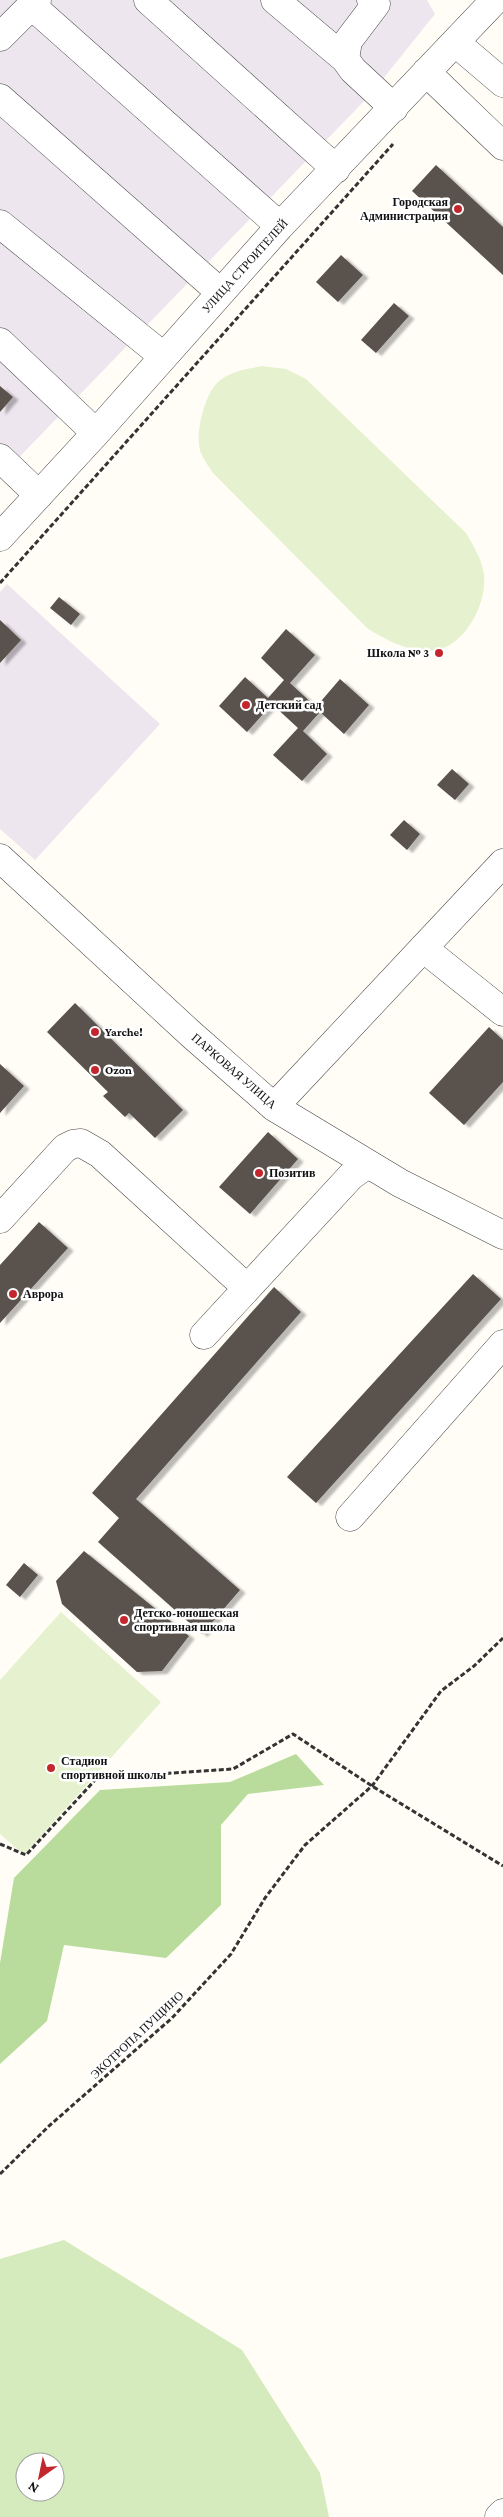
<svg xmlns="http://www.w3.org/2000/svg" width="503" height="2517" font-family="'Crimson Pro',serif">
  <defs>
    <filter id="shadow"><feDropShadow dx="5.5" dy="3" stdDeviation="1" flood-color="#0004"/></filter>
  </defs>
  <rect width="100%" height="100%" fill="#fffdf5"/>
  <path fill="#eee6ef" d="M0,0H427L435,14L370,95L0,477Z
    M7,584L160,724L35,860L0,829V592Z"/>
  <path fill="#d5ebbd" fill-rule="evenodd" d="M64,2240L242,2350L320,2473L329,2517H0V2259ZM25,2462H55V2492H25Z"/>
  <path fill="#b9dc9c" d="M296,1754L324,1785L248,1794L221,1825V1905L166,1958L64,1945L47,2021L0,2064V1963L14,1878L100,1790L230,1782Z"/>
  <path fill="#e6f2cf" d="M262,366L286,369L306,379L466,533C474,547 482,559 484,575C487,603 466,645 436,650C413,655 387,640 368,629L213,473C209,467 204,460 201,453C194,437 204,397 216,384C228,371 247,369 262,366Z
    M61,1612L161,1702L24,1855L0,1834V1680Z"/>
  <path fill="#5a524d" filter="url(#shadow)" d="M436,165L503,227V275L412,191Z
    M341,255L363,275L338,302L316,282Z
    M394,303L409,316L376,353L361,340Z
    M0,386L13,397L0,412Z
    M59,597L80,614L71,625L50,608Z
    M0,620L21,640L0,663Z
    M286,629L315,655L290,683L316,707L340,679L369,705L344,734L320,712L303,731L327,754L302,781L273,755L298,728L272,704L247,732L219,706L245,677L268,698L284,680L261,658Z
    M452,769L469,784L455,800L437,785Z
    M404,820L420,834L407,850L390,835Z
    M75,1003L183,1110L155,1138L129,1113L125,1117L103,1096L108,1092L47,1032Z
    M489,1027L503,1040V1082L464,1125L429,1093Z
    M0,1064L24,1086L0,1113Z
    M268,1132L298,1159L250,1214L219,1187Z
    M39,1222L68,1248L0,1323V1265Z
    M473,1274L501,1299L316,1503L287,1477Z
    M274,1287L301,1312L136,1499L240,1590L202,1634L98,1542L119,1518L92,1493Z
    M84,1551L189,1636L162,1671L137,1672L62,1604L56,1581Z
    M24,1563L38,1575L20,1597L6,1585Z"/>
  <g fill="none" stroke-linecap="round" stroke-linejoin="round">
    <g stroke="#444" stroke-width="29">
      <path id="minor" d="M148,0L336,169
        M275,0L345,59
        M371,0L376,4L348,41L345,59L353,70L394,108
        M31,5L280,226
        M0,37L37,0
        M456,43L503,83
        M426,72L503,146
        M0,98L220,292
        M0,224L163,356
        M0,342L96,433
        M0,458L39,495
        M0,537L96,433L280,226L495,0
        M0,858L192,1035L274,1107L400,1183L503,1235
        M423,948L503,1012
        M274,1107L503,863
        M0,1219L65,1148L73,1144L81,1143L100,1154L247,1288
        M204,1335L351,1176L368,1164
        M350,1517L503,1344
        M499,2517L503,2513"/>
    </g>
    <path stroke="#333" stroke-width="3" stroke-dasharray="5 2.5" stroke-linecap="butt" d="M0,583L393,144
      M0,1844L26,1855L97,1778L233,1769L293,1734L372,1786L503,1866
      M0,2174L49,2126L172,2018L231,1954L265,1898L305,1845L372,1786L441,1691L474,1666L503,1638"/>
    <use href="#minor" stroke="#fff" stroke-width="28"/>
  </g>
  <g fill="#c4262e" stroke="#fff" stroke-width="2">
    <circle cx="458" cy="209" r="5"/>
    <circle cx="439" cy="653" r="5"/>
    <circle cx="246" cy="705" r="5"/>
    <circle cx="95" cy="1032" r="5"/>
    <circle cx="95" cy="1070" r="5"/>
    <circle cx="259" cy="1173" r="5"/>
    <circle cx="13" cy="1294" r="5"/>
    <circle cx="124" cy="1620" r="5"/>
    <circle cx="51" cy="1768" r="5"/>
  </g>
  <g text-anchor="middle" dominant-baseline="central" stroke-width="5" stroke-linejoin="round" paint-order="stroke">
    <g font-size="12" font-weight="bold" fill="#111" stroke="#fff" text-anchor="start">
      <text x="448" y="202" text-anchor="end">Городская<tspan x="448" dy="14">Администрация</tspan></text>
      <text x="429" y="653" text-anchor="end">Школа № 3</text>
      <text x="256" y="705">Детский сад</text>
      <text x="105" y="1032">Yarche!</text>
      <text x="105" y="1070">Ozon</text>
      <text x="269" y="1173">Позитив</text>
      <text x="23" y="1294">Аврора</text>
      <text x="134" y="1613">Детско-юношеская<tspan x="134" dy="14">спортивная школа</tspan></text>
      <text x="61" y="1761">Стадион<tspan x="61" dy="14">спортивной школы</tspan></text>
    </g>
    <g font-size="12" fill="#111" stroke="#fff">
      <text transform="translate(245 266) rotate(-48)">УЛИЦА СТРОИТЕЛЕЙ</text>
      <text transform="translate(234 1071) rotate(41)">ПАРКОВАЯ УЛИЦА</text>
      <text transform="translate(137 2035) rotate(-43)">ЭКОТРОПА ПУЩИНО</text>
    </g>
  </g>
  <g transform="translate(40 2477) rotate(213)"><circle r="24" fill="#ffffff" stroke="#a0a0a0"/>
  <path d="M0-4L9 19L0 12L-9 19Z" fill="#c4262e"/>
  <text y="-8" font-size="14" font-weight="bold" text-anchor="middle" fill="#111111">N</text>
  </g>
</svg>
